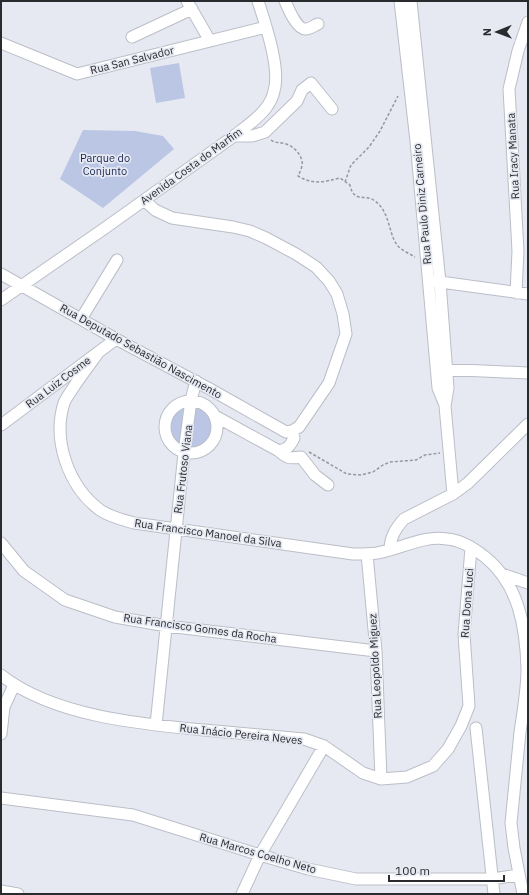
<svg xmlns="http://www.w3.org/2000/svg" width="529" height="895" font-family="'IBM Plex Sans',sans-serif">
  <rect width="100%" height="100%" fill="#e6e9f2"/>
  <path fill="#bbc6e4" d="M179,63L185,98L156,103L150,68Z
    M83,130L135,131L163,136L174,149L103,208L60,179Z
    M165 427a26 26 0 1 1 52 0a26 26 0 1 1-52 0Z"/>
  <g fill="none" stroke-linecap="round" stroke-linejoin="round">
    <g stroke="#bbbec7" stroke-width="13">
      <path id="minor" d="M187,1L210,41
        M285,1C288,8 297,30 306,29C310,29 315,25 318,24
        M400,1L416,141L438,388L445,405
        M411,1L440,282L448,388L445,406L453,494
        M132,37L192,9
        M1,43L77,74L266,27
        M234,136H252L265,132L297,101L302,90L311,83L332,109
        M1,274L116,339L208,388L286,432L292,431L299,427L329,383L346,334L343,314L337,294L329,281L316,267L296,254L266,238L250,231L233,227L172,218L155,210L144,200
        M433,281L528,294
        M516,293L518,251L509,89L518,51L528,22
        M1,300L105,228L234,136C244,128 258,119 266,108C269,104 273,96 274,91C281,69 265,23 258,1
        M81,319L117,260
        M98,353C90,364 81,376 73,388C70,393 66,398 64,403C52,441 69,487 100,510C110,517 123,520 134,523L353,554C361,554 369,554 377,553C401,549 423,535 447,539C461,540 475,549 485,557C519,584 526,628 527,669C527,690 523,712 520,732C517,763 514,793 511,823L514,848L523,894
        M439,369L528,373
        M165 427a26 26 0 1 1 52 0a26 26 0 1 1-52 0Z
        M215,416L279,451C287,458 289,459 301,457L315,475L328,485
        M1,425L116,339
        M279,451C288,449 290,446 294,438L292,431
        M1,543L24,571L65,600L115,617L167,626L376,651
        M390,550C390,537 396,528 404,519L453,494L468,483L528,424
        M367,554L376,651L381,779
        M502,574L528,583
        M1,675C53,716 140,724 204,730C237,733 271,736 304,739L324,746L363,773L381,779L407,777L433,766L448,749L461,726L469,706L464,634L471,548
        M156,725L184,453L191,400L196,381
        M476,728L494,894
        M1,734L4,707L14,685
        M1,798L133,815L260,855L308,869L356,879H492L518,875
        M1,891L18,894
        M242,894L260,855L324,746"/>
    </g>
    <path stroke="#95989e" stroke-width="1.5" stroke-dasharray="3 2" stroke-linecap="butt" d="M271,140C275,143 277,142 282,143C291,144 300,152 302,161C303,166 300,172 298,176C313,185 324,182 340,178L350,185C354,204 365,193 375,201C390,212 388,232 397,245C401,250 410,254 415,257
      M345,182L351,165L369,147L380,131L398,96
      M309,452L347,474L361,475L373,472L383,465L390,462L416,460L425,455L440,453"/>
    <use href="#minor" stroke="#fff" stroke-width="11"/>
  </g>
  <g text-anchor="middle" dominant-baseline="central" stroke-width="3.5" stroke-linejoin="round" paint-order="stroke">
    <g font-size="11" fill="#292b2e" stroke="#e6e9f2">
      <text transform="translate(132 60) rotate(-14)">Rua San Salvador</text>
      <text transform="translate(513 156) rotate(-93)">Rua Iracy Manata</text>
      <text transform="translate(191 166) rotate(-36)">Avenida Costa do Marfim</text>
      <text transform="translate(422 204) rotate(-95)">Rua Paulo Diniz Carneiro</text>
      <text transform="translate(141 351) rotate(29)">Rua Deputado Sebastião Nascimento</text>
      <text transform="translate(58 382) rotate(-37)">Rua Luiz Cosme</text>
      <text transform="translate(183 469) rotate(-83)">Rua Frutoso Viana</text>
      <text transform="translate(208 533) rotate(8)">Rua Francisco Manoel da Silva</text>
      <text transform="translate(467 603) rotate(-86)">Rua Dona Luci</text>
      <text transform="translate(200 628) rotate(8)">Rua Francisco Gomes da Rocha</text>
      <text transform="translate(375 666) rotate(-93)">Rua Leopoldo Miguez</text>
      <text transform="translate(241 734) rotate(6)">Rua Inácio Pereira Neves</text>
      <text transform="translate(258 853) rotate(16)">Rua Marcos Coelho Neto</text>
    </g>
    <g font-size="11" fill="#192655" stroke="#e6e9f2">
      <text x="105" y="158">Parque do<tspan x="105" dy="13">Conjunto</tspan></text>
    </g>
  </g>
  <rect width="529" height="895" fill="none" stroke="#292b2e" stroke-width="4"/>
  <g transform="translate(497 32) rotate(269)" stroke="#e6e9f2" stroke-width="3" paint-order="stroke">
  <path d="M0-3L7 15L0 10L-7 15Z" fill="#292b2e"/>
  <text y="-6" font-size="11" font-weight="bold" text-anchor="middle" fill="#292b2e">N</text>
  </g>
  <path d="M389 875v6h115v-6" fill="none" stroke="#292b2e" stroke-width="2"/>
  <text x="395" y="875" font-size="12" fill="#292b2e" stroke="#e6e9f2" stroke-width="3" paint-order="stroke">100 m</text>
</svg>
